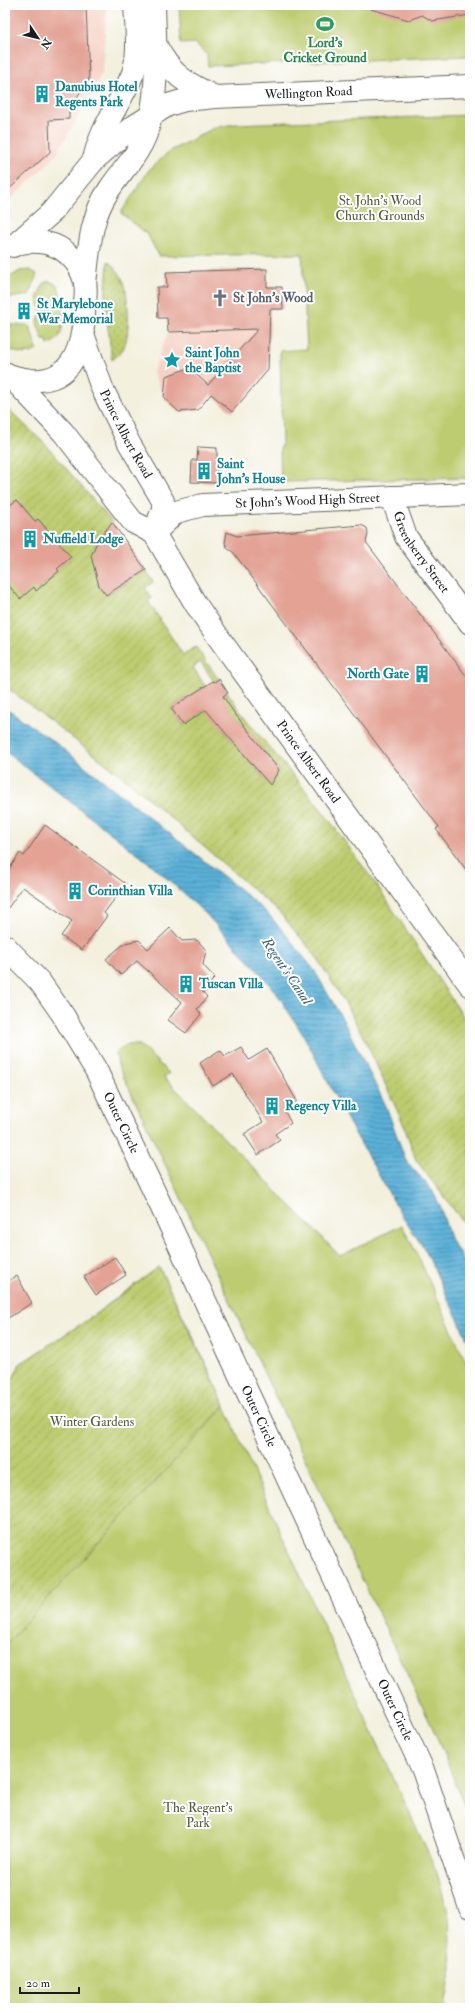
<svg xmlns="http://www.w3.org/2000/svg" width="475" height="2013" font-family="'IM FELL Double Pica',serif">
  <defs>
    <pattern id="grass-dots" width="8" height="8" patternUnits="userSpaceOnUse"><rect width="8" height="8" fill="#bdcc6f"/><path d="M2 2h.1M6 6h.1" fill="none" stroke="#a2af60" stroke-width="1.8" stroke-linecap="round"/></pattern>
    <pattern id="garden-furrows" width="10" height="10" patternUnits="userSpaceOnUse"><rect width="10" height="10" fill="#bdcc6f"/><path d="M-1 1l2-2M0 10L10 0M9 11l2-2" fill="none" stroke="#a2af60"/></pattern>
    <pattern id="water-rules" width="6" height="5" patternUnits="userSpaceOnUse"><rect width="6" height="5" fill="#5cb1d8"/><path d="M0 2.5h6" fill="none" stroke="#4b8fae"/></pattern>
  </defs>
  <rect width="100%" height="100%" fill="#fff"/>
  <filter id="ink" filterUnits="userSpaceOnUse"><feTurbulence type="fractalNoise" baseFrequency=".025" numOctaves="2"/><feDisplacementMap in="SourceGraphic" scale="8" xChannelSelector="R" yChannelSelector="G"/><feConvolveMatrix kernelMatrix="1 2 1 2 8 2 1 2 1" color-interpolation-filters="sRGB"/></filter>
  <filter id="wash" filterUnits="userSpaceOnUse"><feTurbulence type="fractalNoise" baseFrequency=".012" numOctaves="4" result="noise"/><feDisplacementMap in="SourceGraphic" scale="16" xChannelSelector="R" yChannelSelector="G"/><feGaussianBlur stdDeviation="0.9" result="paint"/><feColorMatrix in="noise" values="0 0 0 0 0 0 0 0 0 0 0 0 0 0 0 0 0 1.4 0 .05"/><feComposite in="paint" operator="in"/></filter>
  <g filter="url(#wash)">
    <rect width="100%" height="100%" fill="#f3f0de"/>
    <path fill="#f6d1c5" d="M5,5H107L102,72L85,106L53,159L5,204Z
      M268,329V370L232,412L213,396L207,399L198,410L179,412L164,398L153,372L168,332Z"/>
    <path fill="url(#grass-dots)" stroke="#6c7446" d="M108,261C113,266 119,271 122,278C129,292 131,335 123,349C121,353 116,357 112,360L105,303Z"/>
    <path fill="#bdcc6f" stroke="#6c7446" d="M179,5H470V56L208,66L207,55L195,43L181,44Z
      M470,115V478L281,482L280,446H282L280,351L307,349L302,254L159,256L147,234L121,213L149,170L170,151L216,127L236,124Z
      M30,270L37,274L29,295L10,298L5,307V280L20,271Z
      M49,281L57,285C63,294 65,325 60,335C58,340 53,342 48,345L47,340H43L37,323L41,312L37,298L44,283Z
      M5,315L11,325H26L30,327L37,350C24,357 16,353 5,346Z
      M126,1045H140L169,1073L164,1077L340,1256L402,1225L418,1256L470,1371V1819L436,1735L118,1065L116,1053Z
      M159,1267L208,1368L283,1538L436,1870L449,1916L451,1970L445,2008H5V1381L14,1377L20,1364L86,1321Z"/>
    <path fill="url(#garden-furrows)" stroke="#6c7446" fill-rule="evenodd" d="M5,406L47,446L112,522L97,542L94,550L99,586L107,595L146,570L153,582L145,588L152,598L148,601L183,655L196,647L246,719L321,809L378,887L470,1027V1231L416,1160L403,1123L366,1042L344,1001L315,955L279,912L127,780L5,686V581L34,587L37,590L59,571L57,569L70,557L38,519L35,521L17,500L5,508ZM201,662L214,682L219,679L228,693L214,705L183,725L171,708L205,686L193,667ZM238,718L279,770L270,785L223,730Z
      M159,1267L225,1406L22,1626L5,1647V1381L14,1377L20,1364L86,1321Z"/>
    <path fill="url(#water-rules)" stroke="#3c667a" d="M5,707L57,744L242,891L267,913L288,937L314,970L343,1020L386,1106L406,1161L432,1190L440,1206L450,1238L470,1271V1345L425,1250L402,1216L348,1121L305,1038L280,998L262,975L206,914L153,866L5,751Z"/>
    <g id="blocks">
      <path fill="#e3a294" d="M5,5H86L89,80L69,108V119L49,120L50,152L5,193Z
        M372,5H470V15L432,21L422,15L409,20L371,9Z
        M267,269V287H282L283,309H270L268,370L232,412L211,394L198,410L179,412L164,398L166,376L189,368L208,385L258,329L168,332L167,318H158L157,287H167L166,272Z
        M198,447L217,448V483L191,482L192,460H197Z
        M17,500L35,521L38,519L71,557L57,569L59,571L36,591L34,587L20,599L5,581V509Z
        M112,522L146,570L106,595L99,586L91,556L97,542Z
        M361,525L367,528L368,534L366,542L470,681V875L436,829L439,827L233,552L228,549L225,543L227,532L237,536Z
        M219,679L228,693L223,696L232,710L279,770L270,785L206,710L183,725L171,708L213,681L214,682Z
        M45,825L126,884L104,913L107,916L82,950L61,936L72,921L23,887L5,912V875L20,853L24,856Z
        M170,928L182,941L197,940L206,950L203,965L215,978L202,991L207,997L197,1009L201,1014L186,1033L168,1020L182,1002L137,961L121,975L106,959L125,943L139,940L148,949Z
        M241,1047L249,1060L267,1049L297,1101L284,1110L291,1123L275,1134L280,1140L258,1155L244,1134L263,1122L233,1074L213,1086L200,1063L220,1050L225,1056Z
        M115,1257L126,1275L96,1295L84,1277Z
        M17,1276L32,1303L5,1320V1283Z"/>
    </g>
  </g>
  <g filter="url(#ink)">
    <use href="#blocks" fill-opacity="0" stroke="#676660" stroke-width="1"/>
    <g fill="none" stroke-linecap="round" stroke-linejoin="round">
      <g stroke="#676660" stroke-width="24">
        <g id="minor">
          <path id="s1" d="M392,497L406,537L470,623"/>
          <path id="s2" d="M154,533L176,512L203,505L470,494"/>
          <path id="s3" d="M5,946L40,982L63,1015L96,1070L162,1208L423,1770L470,1908"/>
        </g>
      </g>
      <g stroke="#676660" stroke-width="24">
        <g id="major">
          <path id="s4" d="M83,334L102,388L129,443L163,501V509L154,533"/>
          <path id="s5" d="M10,376L63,432L133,522L154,533L195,603L221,641L470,985"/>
        </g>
      </g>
      <g stroke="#676660" stroke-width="24">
        <g id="highway">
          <path d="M155,44C171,75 184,82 215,97"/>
          <path d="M94,160C100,128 121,103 133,73C140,52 136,27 135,5"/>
          <path id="s6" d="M16,244L51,213L94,160L131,128L168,105L185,100L215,97L470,86"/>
          <path d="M85,283C89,251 90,217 109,190C121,171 138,156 146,134C160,93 155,48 154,5"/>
          <path d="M5,373C12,377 23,379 31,380C73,383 83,346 84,312C85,303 87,291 85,282C80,262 65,247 46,243C35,241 22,241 13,246"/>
        </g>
      </g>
      <use href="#minor" stroke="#fff" stroke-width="22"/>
      <use href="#major" stroke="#fff" stroke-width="22"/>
      <use href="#highway" stroke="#fff" stroke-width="22"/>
    </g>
  </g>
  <defs>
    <g id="stadium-bare" transform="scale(1.38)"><path d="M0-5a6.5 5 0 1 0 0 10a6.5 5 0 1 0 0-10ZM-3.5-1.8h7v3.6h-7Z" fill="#2e9e5b" stroke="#fff" stroke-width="2.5" paint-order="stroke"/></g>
    <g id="building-bare" transform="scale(1.38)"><path d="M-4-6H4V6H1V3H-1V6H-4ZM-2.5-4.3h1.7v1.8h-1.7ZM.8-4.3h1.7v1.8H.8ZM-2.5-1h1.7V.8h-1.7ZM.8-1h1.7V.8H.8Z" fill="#0f9aa8" stroke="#fff" stroke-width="2.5" paint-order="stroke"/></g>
    <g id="church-bare" transform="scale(1.38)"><path d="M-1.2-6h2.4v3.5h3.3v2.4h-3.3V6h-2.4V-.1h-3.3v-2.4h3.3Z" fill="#6b7280" stroke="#fff" stroke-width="2.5" paint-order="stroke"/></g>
    <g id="sight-bare" transform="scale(1.38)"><path d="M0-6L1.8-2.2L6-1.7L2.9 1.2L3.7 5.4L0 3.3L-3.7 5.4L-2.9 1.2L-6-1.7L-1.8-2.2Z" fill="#0f9aa8" stroke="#fff" stroke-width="2.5" paint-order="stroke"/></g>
  </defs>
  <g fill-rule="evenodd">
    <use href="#stadium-bare" x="325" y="24"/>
    <use href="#building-bare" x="42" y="94"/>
    <use href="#church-bare" x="220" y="298"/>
    <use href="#building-bare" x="24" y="311"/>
    <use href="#sight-bare" x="172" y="360"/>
    <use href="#building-bare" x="204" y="471"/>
    <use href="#building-bare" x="30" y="539"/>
    <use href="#building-bare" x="422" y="674"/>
    <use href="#building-bare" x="75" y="891"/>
    <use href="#building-bare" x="186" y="984"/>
    <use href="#building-bare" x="272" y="1106"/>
  </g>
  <g text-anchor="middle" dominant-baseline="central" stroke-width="4" stroke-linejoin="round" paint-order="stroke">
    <g font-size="13" font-weight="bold" fill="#27864d" stroke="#fff">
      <text x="325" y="43">Lord's<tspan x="325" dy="15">Cricket Ground</tspan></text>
    </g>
    <g font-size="13" font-weight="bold" fill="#0d838f" stroke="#fff" text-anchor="start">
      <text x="55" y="87">Danubius Hotel<tspan x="55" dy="15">Regents Park</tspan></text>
      <text x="37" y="304">St Marylebone<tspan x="37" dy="15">War Memorial</tspan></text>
      <text x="185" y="353">Saint John<tspan x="185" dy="15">the Baptist</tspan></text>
      <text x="217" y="464">Saint<tspan x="217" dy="15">John's House</tspan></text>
      <text x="43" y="539">Nuffield Lodge</text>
      <text x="409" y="674" text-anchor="end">North Gate</text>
      <text x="88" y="891">Corinthian Villa</text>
      <text x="199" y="984">Tuscan Villa</text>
      <text x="285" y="1106">Regency Villa</text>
    </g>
    <g font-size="13" fill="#1c1c1c" stroke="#fff">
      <text stroke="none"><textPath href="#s6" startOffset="349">Wellington Road</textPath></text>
      <text stroke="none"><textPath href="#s4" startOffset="109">Prince Albert Road</textPath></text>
      <text stroke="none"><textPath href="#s2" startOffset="163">St John's Wood High Street</textPath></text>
      <text stroke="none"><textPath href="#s1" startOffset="63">Greenberry Street</textPath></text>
      <text stroke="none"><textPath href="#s5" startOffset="491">Prince Albert Road</textPath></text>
      <text stroke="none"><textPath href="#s3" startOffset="213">Outer Circle</textPath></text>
      <text stroke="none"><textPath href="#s3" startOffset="537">Outer Circle</textPath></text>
      <text stroke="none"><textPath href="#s3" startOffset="861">Outer Circle</textPath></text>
    </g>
    <g font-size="13" fill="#545a39" stroke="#fff">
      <text x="380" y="201">St. John's Wood<tspan x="380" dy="15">Church Grounds</tspan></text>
      <text x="92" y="1422">Winter Gardens</text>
      <text x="198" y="1808">The Regent's<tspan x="198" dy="15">Park</tspan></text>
    </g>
    <g font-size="13" font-weight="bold" fill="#5b616d" stroke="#fff" text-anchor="start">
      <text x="233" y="298">St John's Wood</text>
    </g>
    <g font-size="14" font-style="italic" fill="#395f71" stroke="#fff">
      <text transform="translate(287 971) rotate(56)">Regent's Canal</text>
    </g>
  </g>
  <rect width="475" height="2013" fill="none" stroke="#fff" stroke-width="20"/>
  <g transform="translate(38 38) rotate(125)" stroke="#ffffff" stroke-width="3" paint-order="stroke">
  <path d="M0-3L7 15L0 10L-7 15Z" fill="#1c1c1c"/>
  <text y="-6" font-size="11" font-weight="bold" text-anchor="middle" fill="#1c1c1c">N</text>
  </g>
  <path d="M20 1987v6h59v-6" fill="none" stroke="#1c1c1c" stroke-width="2"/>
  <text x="26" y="1987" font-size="12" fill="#1c1c1c" stroke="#ffffff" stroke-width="3" paint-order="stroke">20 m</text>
</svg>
